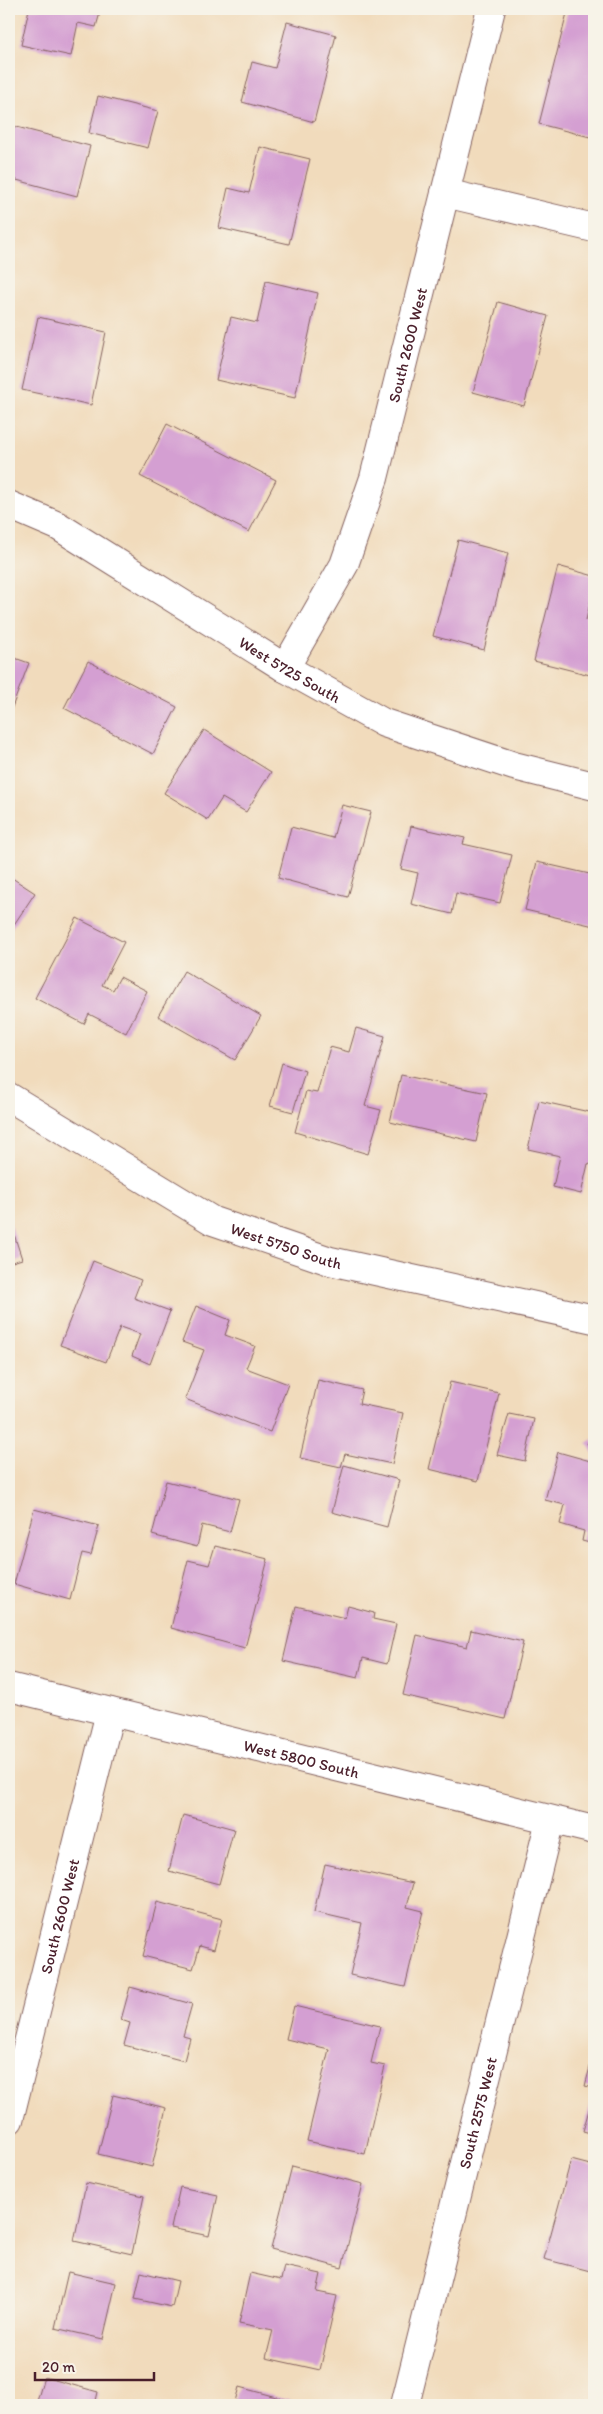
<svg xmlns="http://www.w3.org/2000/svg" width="603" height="2414" font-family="Itim,sans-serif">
  <rect width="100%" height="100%" fill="#f7f3e8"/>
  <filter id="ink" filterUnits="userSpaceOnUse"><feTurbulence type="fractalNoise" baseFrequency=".02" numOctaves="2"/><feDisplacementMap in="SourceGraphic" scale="10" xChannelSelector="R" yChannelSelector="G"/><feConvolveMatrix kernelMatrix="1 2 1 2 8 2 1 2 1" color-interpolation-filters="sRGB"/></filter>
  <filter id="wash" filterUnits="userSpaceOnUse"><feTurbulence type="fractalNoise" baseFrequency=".0096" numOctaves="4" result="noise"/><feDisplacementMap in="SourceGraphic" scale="20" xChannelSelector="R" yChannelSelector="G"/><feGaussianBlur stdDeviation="1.12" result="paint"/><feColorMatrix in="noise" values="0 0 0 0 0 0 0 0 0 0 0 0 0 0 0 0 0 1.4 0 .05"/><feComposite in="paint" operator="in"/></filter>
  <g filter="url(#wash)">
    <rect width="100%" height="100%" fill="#f1dbbc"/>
    <g id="blocks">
      <path fill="#d49fd2" d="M29,9H101L96,27L78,23L71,56L21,45Z
        M568,9H594V138L539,124Z
        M287,22L336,35L314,122L242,102L252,62L275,68Z
        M98,96L158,111L148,148L89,133Z
        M9,125L90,146L77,196L9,178Z
        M260,147L310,159L289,244L219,228L228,188L249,193Z
        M266,281L318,293L295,398L216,380L231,317L257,323Z
        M498,302L548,316L524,406L473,392Z
        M38,317L106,332L91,405L22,390Z
        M167,424L276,480L249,532L140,476Z
        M458,540L508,553L484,650L433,636Z
        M558,566L594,576V586L586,620L594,622V676L534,661Z
        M9,656L29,663L11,710L9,709Z
        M88,661L177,707L153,754L64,708Z
        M204,730L271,772L246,812L222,798L208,820L164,793Z
        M342,805L371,812L348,897L278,878L291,827L333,838Z
        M411,826L465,838L463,844L512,855L500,903L456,893L452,914L411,904L418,873L401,869Z
        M537,862L594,875V926L525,910Z
        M9,876L35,893L9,932Z
        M77,918L124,942L102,985L113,990L120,977L147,991L126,1033L89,1014L84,1024L35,998Z
        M184,971L261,1016L235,1060L158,1016Z
        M356,1028L385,1036L365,1106L381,1110L368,1154L295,1132L306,1091L317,1093L330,1047L349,1052Z
        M282,1063L305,1071L293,1112L270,1106Z
        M401,1075L487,1093L476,1142L390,1122Z
        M539,1101L594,1113V1165L588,1164L581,1194L553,1187L560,1156L528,1149Z
        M9,1219L22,1259L9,1263Z
        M93,1261L141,1280L134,1298L170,1311L150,1364L132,1356L140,1334L120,1327L106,1362L60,1345Z
        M196,1306L230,1320L225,1335L255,1346L246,1368L288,1384L270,1432L185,1399L204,1350L182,1342Z
        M318,1380L362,1390L359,1404L403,1413L392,1464L345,1454L341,1467L300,1458Z
        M450,1382L499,1393L478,1481L429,1469Z
        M509,1414L534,1419L525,1461L497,1455Z
        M594,1439V1455L587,1443Z
        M558,1452L594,1462V1544L582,1541L584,1531L560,1524L565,1505L545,1500Z
        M344,1465L399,1480L387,1527L332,1512Z
        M166,1481L239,1499L230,1532L202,1525L197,1547L152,1535Z
        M34,1509L99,1526L91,1555L82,1553L70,1600L14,1584Z
        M215,1546L268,1559L245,1648L171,1628L188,1560L209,1565Z
        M296,1606L345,1618L348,1606L374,1613L373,1619L396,1624L387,1664L363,1658L358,1678L283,1661Z
        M471,1630L523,1642L505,1719L403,1695L417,1635L467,1647Z
        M183,1815L234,1829L219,1884L169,1871Z
        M325,1864L413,1883L407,1907L423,1911L405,1987L350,1975L362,1923L314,1912Z
        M157,1902L222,1919L214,1950L200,1946L193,1969L143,1956Z
        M130,1987L192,2004L183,2036L190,2038L184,2061L124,2045L130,2023L121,2020Z
        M294,2006L380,2026L371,2063L385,2066L365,2154L307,2141L329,2049L286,2039Z
        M594,2052V2088L585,2086Z
        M594,2092V2134L583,2131Z
        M113,2095L166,2108L152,2167L98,2154Z
        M571,2160L594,2166V2272L544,2259Z
        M292,2166L363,2184L342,2268L271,2249Z
        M86,2183L144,2196L132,2254L74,2241Z
        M180,2187L218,2195L209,2236L171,2228Z
        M284,2266L321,2274L317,2292L337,2296L320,2370L266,2358L273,2330L239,2323L250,2273L281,2280Z
        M68,2272L116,2283L103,2339L55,2328Z
        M141,2272L178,2281L172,2307L135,2299Z
        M44,2377L98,2392L95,2405H36Z
        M239,2387L306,2405H234Z"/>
    </g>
  </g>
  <g filter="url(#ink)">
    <use href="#blocks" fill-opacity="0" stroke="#84615e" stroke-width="1"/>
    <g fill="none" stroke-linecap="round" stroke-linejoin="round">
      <g stroke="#84615e" stroke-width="30">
        <g id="minor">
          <path d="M445,193L594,228"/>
          <path id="s1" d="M9,505L58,526L285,668L384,723L514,766L594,786"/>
          <path id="s2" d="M285,668L344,565L374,478L491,9"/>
          <path id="s3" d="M9,1097L213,1221L330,1261L594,1319"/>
          <path id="s4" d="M9,1687L594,1830"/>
          <path id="s5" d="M9,2120L110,1712"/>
          <path id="s6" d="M405,2405L550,1820"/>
        </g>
      </g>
      <use href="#minor" stroke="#fff" stroke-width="28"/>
    </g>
  </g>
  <g text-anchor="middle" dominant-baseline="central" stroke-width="4.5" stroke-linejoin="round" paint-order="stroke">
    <g font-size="16" fill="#4a1f2b" stroke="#f7f3e8">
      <text stroke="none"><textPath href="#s2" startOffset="348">South 2600 West</textPath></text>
      <text stroke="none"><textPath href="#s1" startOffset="326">West 5725 South</textPath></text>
      <text stroke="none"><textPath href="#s3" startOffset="316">West 5750 South</textPath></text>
      <text stroke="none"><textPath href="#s4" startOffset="301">West 5800 South</textPath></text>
      <text stroke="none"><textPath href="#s5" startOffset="210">South 2600 West</textPath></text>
      <text stroke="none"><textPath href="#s6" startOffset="301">South 2575 West</textPath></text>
    </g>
  </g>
  <rect width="603" height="2414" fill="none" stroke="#f7f3e8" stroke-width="30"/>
  <path d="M35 2372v8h119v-8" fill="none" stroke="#4a1f2b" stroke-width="2.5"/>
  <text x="42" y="2372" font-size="15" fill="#4a1f2b" stroke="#f7f3e8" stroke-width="4" paint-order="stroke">20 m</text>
</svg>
